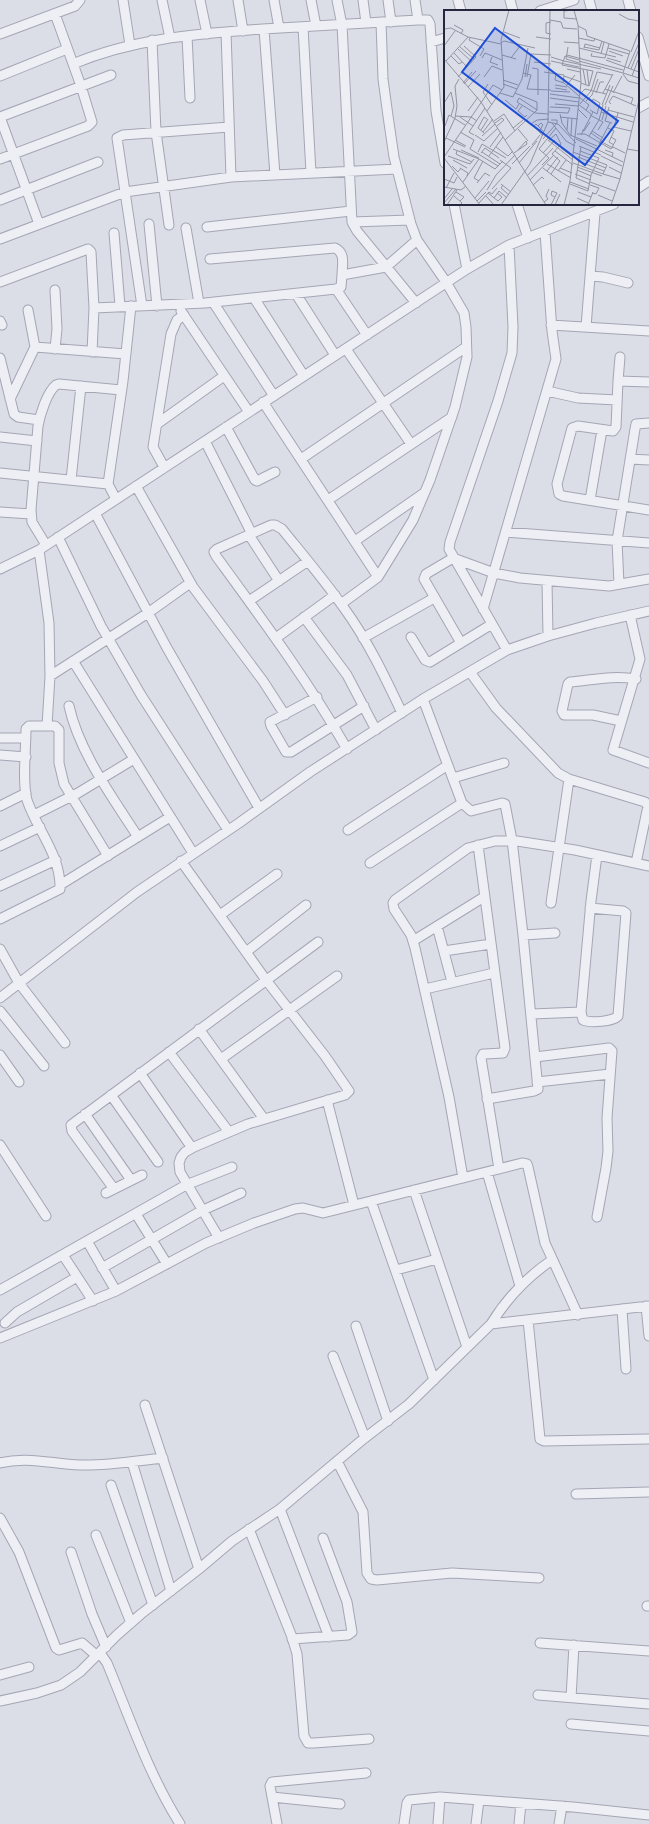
<svg xmlns="http://www.w3.org/2000/svg" width="649" height="1824" font-family="'Varela Round',sans-serif">
  <rect width="100%" height="100%" fill="#dbdde7"/>
  <g fill="none" stroke-linecap="round" stroke-linejoin="round">
    <g stroke="#a4a6b4" stroke-width="11">
      <path id="minor" d="M123,0L130,45
        M162,0L170,38
        M200,0L207,34
        M238,0L243,31
        M274,0L279,28
        M311,0L316,26
        M337,0L342,25L352,222L357,231L416,303
        M363,0L366,23
        M388,0L391,22
        M415,0L418,20H428L430,24L436,111L445,163
        M458,0L461,11
        M510,0L513,11
        M589,0L592,11
        M628,0L631,11
        M540,11L574,0
        M303,27L311,173
        M264,29L275,175
        M226,32L231,177
        M0,34L75,6L80,0
        M187,36L190,98
        M638,37L649,76
        M152,40L156,132L169,225
        M431,42L445,38
        M73,64C134,38 198,34 263,29C315,26 366,23 418,20
        M0,76L67,49
        M638,108L649,102
        M0,117L111,75
        M0,117L39,224
        M0,159L88,126L92,122L81,86L55,14
        M638,188L649,181
        M0,200L98,162
        M454,204L467,269
        M517,204L528,238
        M352,222L410,220
        M149,224L157,306
        M207,227L351,211
        M186,228L199,303
        M114,233L120,306
        M0,239L125,192L231,177L397,169
        M210,259L335,248C346,253 342,265 342,275
        M590,276L603,277L628,283
        M0,282L88,249L91,252L94,308L92,352
        M336,289L367,335
        M55,290L57,329L55,349
        M296,294L335,355
        M254,298L304,376
        M213,302L274,396
        M142,306L117,138L123,135L229,127
        M94,308L205,303L336,289L341,287L342,275L386,267L417,240
        M28,310L35,347
        M181,311L249,412
        M0,321L2,325
        M551,325L649,331
        M586,327L595,213
        M346,349L411,444
        M0,358L14,414L18,417L39,420
        M618,381L620,357
        M649,382L618,381L616,427L613,431L578,426L572,428L557,484L559,494L563,496L649,510
        M547,391L578,398L617,400
        M10,399L35,347L126,354
        M263,402L378,577
        M157,424L224,376
        M226,427L255,480L257,481L275,472
        M0,437L37,441
        M205,441L252,534
        M301,459L466,347
        M630,459L649,460
        M164,467L153,447L171,334L177,320L184,315
        M0,473L108,484
        M71,480L81,386
        M136,486L193,587L263,681L285,715
        M116,499L108,484L123,381L131,306
        M328,500L452,417
        M590,500L602,430
        M0,512L31,514
        M95,513L167,648L259,808
        M506,532L649,543
        M249,535L279,581
        M58,537L101,626L141,695L228,830
        M355,541L424,493
        M46,545L32,522L31,510L38,426C40,415 47,392 56,385L59,384L121,390
        M0,569L39,550L467,269L509,245L614,204
        M547,581L548,636
        M619,584L617,541L635,429L636,424L649,423
        M249,601L308,561
        M341,604L378,577L413,520L430,480L455,407L467,357L466,327L464,313L446,282L417,240L411,224L394,157L388,116L383,79L381,22
        M483,609L556,359L552,331L545,232
        M630,615L640,659L613,750L649,763
        M304,617L347,675L376,730
        M411,637L425,660L430,662L492,624
        M276,638L335,595
        M363,638L434,598
        M461,643L424,579L426,574L453,558L494,573L520,578L609,586L649,579
        M507,650L449,549L450,542L498,401L512,353L513,327L509,245
        M73,661L193,853
        M470,672L496,708L558,773L569,779L645,802L648,806L636,863
        M50,676L148,613L190,583
        M317,697L270,722L271,726L286,752H291L364,706
        M423,699L462,803L471,811L502,803L505,804L512,840L523,935L538,1089L534,1091L487,1099
        M69,706C79,752 113,798 138,837
        M621,721L593,715H564L562,711L568,684L570,682C593,680 613,675 636,679
        M47,726H55L59,730V763L64,784L108,856
        M0,738H26
        M347,749C308,681 262,619 216,556L214,552L217,549L271,525H275L282,529C303,555 325,581 344,608C368,641 385,677 402,713
        M0,755L26,757
        M453,778L504,763
        M0,806L26,793
        M34,815L78,793L134,759
        M348,830L448,765
        M478,845L505,1048L503,1053L485,1054H483L481,1058L499,1169
        M0,846L40,827
        M181,861L266,980L325,1056L349,1091L345,1095L248,1124L194,1147L185,1152L181,1157L179,1163L180,1172L219,1238
        M370,863L462,803
        M60,885L170,817
        M0,886L56,860
        M551,903L569,779
        M220,915L277,874
        M0,919L60,889C61,855 37,830 27,800C22,782 26,749 26,729L29,726H47L50,676L49,623L39,550
        M437,926L452,982
        M523,935L555,933
        M413,941L484,897
        M0,949L19,983L65,1043
        M444,951L491,944
        M246,952L306,905
        M425,989L494,973
        M0,998L137,892L239,823L310,772L423,699L507,650L548,636L596,623L649,611
        M0,1011L44,1066
        M581,1012L591,901L597,855
        M532,1014L581,1012L583,1020C590,1023 612,1022 618,1016L626,913L623,911L590,908
        M199,1029L264,1119
        M169,1052L229,1132
        M0,1055L19,1082
        M535,1057L609,1048L612,1051L607,1118L608,1151L606,1168L597,1217
        M221,1059L337,976
        M140,1073L192,1148
        M537,1082L610,1074
        M111,1095L158,1162
        M327,1100L354,1205
        M85,1114L131,1180
        M0,1145L46,1216
        M487,1172L520,1286
        M463,1178L449,1097L415,948L411,935L394,909L393,903L395,900L468,848L495,841H517L575,850L649,866
        M114,1189L72,1131L71,1125L318,942
        M414,1190L467,1347
        M106,1193L142,1175
        M371,1201L434,1380
        M136,1214L167,1264
        M87,1241L116,1291
        M63,1255L93,1301
        M102,1268L201,1211L241,1193
        M396,1270L437,1259
        M0,1290L186,1185L232,1167
        M646,1306L649,1336
        M622,1309L626,1369
        M528,1320L540,1439L544,1441L649,1439
        M5,1323L17,1312L77,1277
        M491,1324C507,1298 527,1277 552,1260
        M356,1326L388,1421
        M0,1338L116,1291L206,1243L254,1223L295,1209L303,1208L323,1213L522,1163L527,1164L528,1167L545,1243L578,1315
        M333,1356L365,1438
        M145,1405L199,1569
        M337,1461L363,1512L367,1573L371,1579L377,1580L452,1573L539,1578
        M132,1462L171,1591
        M0,1463C27,1456 52,1464 80,1465C107,1466 135,1461 163,1458
        M111,1485L153,1605
        M576,1494L649,1492
        M280,1509L329,1637
        M0,1518L19,1552L56,1648L59,1650L82,1643L97,1656
        M249,1529L292,1637L297,1654L304,1736L308,1743H314L369,1739
        M96,1535L131,1623
        M71,1552L92,1614L106,1647
        M647,1606H649
        M292,1639L348,1635L352,1632L347,1602L323,1538
        M540,1643L649,1651
        M100,1653L107,1663C130,1718 148,1773 180,1824
        M0,1675L29,1667
        M538,1695L649,1704
        M571,1698L574,1645
        M0,1701L37,1693L61,1685L80,1672L117,1635L141,1614L199,1569L232,1541L280,1509L361,1441L409,1404L491,1324L649,1306
        M571,1724L649,1731
        M272,1797L340,1804
        M277,1824L270,1786L272,1782L366,1773
        M404,1824L407,1803L409,1800L440,1797L573,1807L649,1815
        M438,1824L440,1797
        M476,1824L479,1800
        M519,1824L521,1803
        M559,1824L562,1806"/>
    </g>
    <use href="#minor" stroke="#eeeff5" stroke-width="9"/>
  </g>
  <g transform="translate(444 10)">
    <rect width="195" height="195" fill="#dbdde7"/>
    <path fill="none" stroke="#9294a3" stroke-width="1" d="M129,0L120,1V8L133,9M175,4L184,9L195,11M106,10L117,12L119,18L133,19M107,12L102,13V23L107,24M10,15L19,20L17,24M134,16L142,20L143,26L186,41L179,63L135,51M0,19L7,18L24,27L2,51M60,22L76,28M24,27L57,34M92,27L107,29M26,28L25,30L40,39L36,46M134,28L150,31L151,28M120,32L135,33M57,33L60,31L91,38M0,36L11,21M16,37L30,49M124,37L122,49L135,53M140,37L155,40L158,31M135,38L172,47M140,38L141,34L156,38M164,38L185,44M14,39L28,52M165,41L179,46M187,42L195,21M10,43L23,57M148,43L147,46L161,48L165,34M87,44L107,45M157,44L160,32M58,45L72,49M123,45L179,60M7,46L15,54L18,52M48,47L46,52L54,55M107,47L120,51M38,48L41,43L58,50M67,48L76,36M163,48L177,52M0,49L37,92L102,195M135,50L121,46L118,55L149,61L145,76M162,50L195,62M107,51L135,57M120,51L157,59M90,52L107,54M88,58L94,59V85M184,58L195,33M123,59L136,62M139,59L142,75M187,59L195,39M100,62L120,65L119,73M79,63L87,65L83,79L107,80M112,63L111,70L120,73L135,86M179,63L195,68M179,64L184,71L195,74M120,66L137,72M188,66L194,50M14,67L32,47L20,36M40,67L48,56L58,60M81,67L83,54M83,67L87,44M59,70L74,75M19,73L28,62M137,73L145,76L143,60M20,74L32,61M44,74L39,82L48,95M59,74L73,79M111,75L123,77M123,75L131,65M24,77L36,64M111,78L123,80M161,79L189,88L187,94M107,81L126,82M138,82L141,79L162,84M56,83L69,87L78,69L84,38M152,83L156,72H160M159,83L169,64M169,83L178,66M106,84L135,88M135,87L145,95L142,100M75,88L73,92L91,103L105,104M75,88L93,100M106,88L135,92M61,90L72,99L75,94M142,91L148,85L154,69M0,93L7,82M111,94L134,96M134,94L147,104M136,94L147,81L153,62L168,65M167,94L165,92L169,86L192,96M158,95L166,75M161,95L169,76M78,96L74,101L81,107L83,105M165,97L161,111L168,113M134,99L143,108M146,100L153,104L156,93L149,89L148,92M164,100L190,107M24,101L34,87M43,101L60,77L57,30L65,0M105,102L124,103L126,98L106,97M157,102L189,112M174,103L170,117L187,121M116,104L118,113L126,125L153,136M146,105L159,112L154,120M7,106L10,96L7,82M11,106L27,107L33,111M16,107L29,116M116,107L134,109M83,110L87,114L93,110L105,109M158,110L162,96M50,111L60,104L71,121M104,112L114,114L132,133M51,113L58,108L60,110L53,116M108,113L122,131L131,136M1,116L5,105L21,115M94,116L97,113L99,115L96,120M69,118L79,110M164,118L170,121L165,132L170,135M74,119L84,131M37,120L44,109M123,120L124,108M138,120L140,121L146,112M148,121L159,128M16,122L30,130L26,139L54,156M39,122L49,109M40,123L34,118L40,107L43,109M147,123L157,130M133,124H141L167,139L172,130L167,127M30,125L25,122L41,98M31,125L40,131L54,118M127,125L128,108M137,125L149,102M38,126L51,114M99,126L90,116L92,114L100,122M145,126L155,110L159,95M2,128L21,137M99,129L113,113V110H107M132,129L179,152M11,130L22,136M61,130L93,100V92L71,83M104,130L129,150M104,131L112,124L117,134L108,144L116,151L107,164M156,131L169,138M0,132L11,108L13,96L11,76L15,69M155,134L166,113M88,135L96,125M135,136L157,145M46,137L57,122M52,137L64,146L69,141M137,137L132,168L146,174M169,137L181,143M117,138L129,147M9,139L35,149L51,159L59,151M183,139L195,141M17,140L35,148M74,140L82,131M161,140L169,143L168,147M13,141L12,144L28,152M111,141L129,155M34,142L38,134L62,148M38,142L56,154M37,143L41,138L55,148M70,143L83,134L82,131M99,143L111,130M4,146L26,154L30,149M45,146L59,127M157,146L178,156M195,146V177M0,147L49,75L58,80M134,147L162,158M0,148L36,195M9,150L23,158M134,151L160,161M75,153L93,131M129,153L159,164L163,155L129,142M68,154L86,136M103,154L127,168M98,155L105,148L95,139L112,118M8,156L14,162L17,158M133,157L158,166M165,157L177,163M16,158L24,163L23,166M99,158L117,172M116,158L128,163M133,160L147,166M103,161L114,147M114,161L122,150M131,164L147,170M159,164L176,169M83,166L109,138M0,169L10,173L13,167M86,170L110,145M35,171L30,168L39,151M19,172L35,149M126,172L145,179M146,172L171,181M33,173L41,163L46,166M57,174L67,182M126,174L144,181L147,165L155,148L136,141M59,175L57,178L65,185M89,175L98,167L100,169M146,175L155,178L152,184L148,183M0,177L17,180L22,176M2,178L10,163M48,179L67,158L56,150M43,180L52,165L71,145M12,182L20,187L16,191M134,182L147,187M44,183L54,191L58,187L53,183M154,185L168,191M10,186L18,193L16,195M42,186L50,195M31,188L45,171M50,188L55,181L63,188M133,188L144,193M0,189L8,179M33,191L42,182M100,192L104,189L102,186L105,179M0,193L12,179M35,193L45,182L48,184L53,178M3,195L13,180M57,195L86,154L104,112L106,0M107,195L113,183L108,181L107,185L111,187M111,195L116,184M120,195L126,171L137,73L134,15L130,0M144,195L149,182M167,195L176,169L195,90"/>
    <path fill="#1d4ed8" fill-opacity="0.15" stroke="#1d4ed8" stroke-width="2" d="M51,18L174,111L141,155L18,62Z"/>
    <rect width="195" height="195" fill="none" stroke="#24273e" stroke-width="2"/>
  </g>
</svg>
